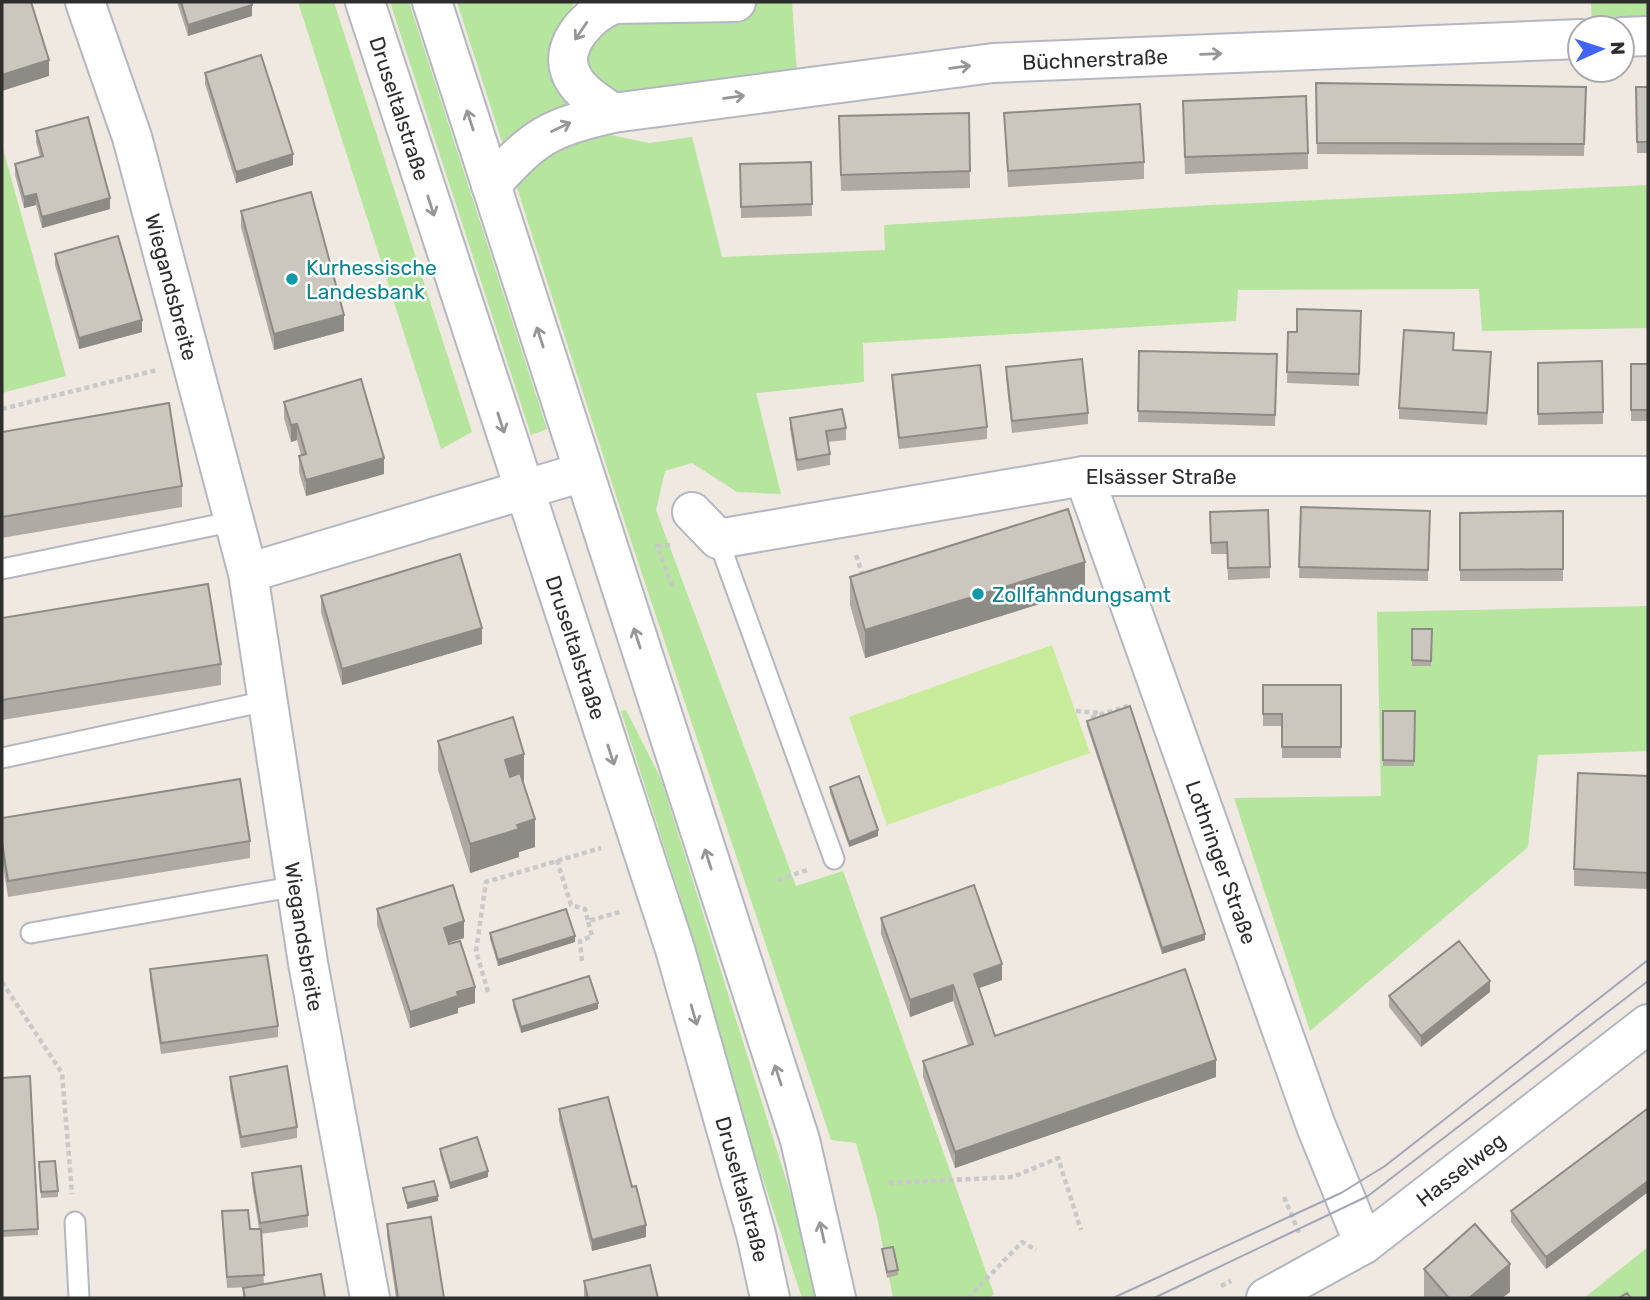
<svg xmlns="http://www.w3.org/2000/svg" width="1650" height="1300" font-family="Rubik,sans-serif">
  <rect width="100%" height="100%" fill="#efe9e1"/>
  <path fill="#b6e59e" d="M298,2H334L472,432L441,449Z
    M390,2H409L547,429L531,435Z
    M457,2H574L555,49L606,134L649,143L692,137L722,257L885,250L884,225L1211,205L1648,185V328L1482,331L1479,289L1238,290L1236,321L863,343L864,382L756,393L781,494L737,492L692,463L665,471L656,510L796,886L843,871L994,1294L988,1298H893L877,1217L856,1143L831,1140L621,511Z
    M736,2H792L798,88L613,113L570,50L598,10Z
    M1591,2H1648V36L1622,28H1592Z
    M2,145L66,376L2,393Z
    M1648,606V751L1538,755L1528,847L1310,1031L1234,798L1381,796L1377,612Z
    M626,710L661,779L809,1253L818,1298H802L742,1115L682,903L621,711Z
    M1648,1247V1298H1584Z"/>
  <path fill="#c9ec9a" d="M1052,645L1090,753L887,825L849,717Z"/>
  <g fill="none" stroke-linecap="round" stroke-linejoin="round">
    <g stroke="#b4b7c1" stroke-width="23">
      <path id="service" d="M718,539L834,859
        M2,569L235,521
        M2,758L266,701
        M31,933L297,886
        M75,1222L79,1298"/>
    </g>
    <g stroke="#b4b7c1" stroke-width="42">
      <g id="minor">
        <path id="s1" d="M85,2L132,137L248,573L308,963L370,1298"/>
        <path id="s2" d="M736,2L614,4C591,13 560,43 570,71C576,90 597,102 613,113L993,63L1580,39"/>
        <path d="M1622,37L1648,36"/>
        <path d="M491,185C535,136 548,128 613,113"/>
        <path id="s3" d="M1084,476L1316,1126L1364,1244"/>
        <path id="s4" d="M692,512L718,539L1084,476H1648"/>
        <path d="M248,573L583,472"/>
        <path id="s5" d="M1266,1298L1364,1244L1648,1024"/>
      </g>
    </g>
    <g stroke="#b4b7c1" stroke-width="42">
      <g id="secondary">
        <path id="s6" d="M365,2L675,949L756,1234L770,1298"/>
        <path d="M432,2L800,1140L836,1298"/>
      </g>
    </g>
    <path stroke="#c9c9c9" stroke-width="4.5" stroke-dasharray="5 3.5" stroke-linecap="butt" d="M2,409L157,370
      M670,545L657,546L673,588
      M856,555L863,576
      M1076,711L1102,713
      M1091,725L1090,718L1128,706
      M557,860L571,905L585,909L588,921
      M778,880L807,870
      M582,961L580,941L592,936L588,921L620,912
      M2,982L62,1073L72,1194
      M488,992L476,951L486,882L601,848
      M889,1183L1013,1177L1058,1158L1081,1230
      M1284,1197L1300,1235
      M1221,1286L1231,1281
      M968,1298L1022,1242L1036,1250"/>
    <use href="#service" stroke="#fff" stroke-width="19"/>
    <use href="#minor" stroke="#fff" stroke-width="38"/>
    <use href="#secondary" stroke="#fff" stroke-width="38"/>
    <path stroke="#a3a6b8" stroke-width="2" d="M1113,1298L1341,1193L1385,1166L1648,960
      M1154,1298L1368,1196L1648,981"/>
  </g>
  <path fill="#afaba4" d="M177,2H251L252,16L188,36Z
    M205,73L293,165L236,183L205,84Z
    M1316,83L1586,87L1584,156L1317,154Z
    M1636,87H1648V153H1637Z
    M969,113L970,188L841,191L839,132Z
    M1004,113L1144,162V179L1008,187Z
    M1183,117L1308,153V169L1185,174Z
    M36,131L110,209L42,228L36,205L24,208L15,175V164L40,157L36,142Z
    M811,162L812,216L741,218L740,164Z
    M241,211L344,331L274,350L241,227Z
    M55,254L142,332L79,349L55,265Z
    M1361,311L1359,386L1287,383L1288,332H1297Z
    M1454,350L1491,363L1487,425L1399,419V408Z
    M1139,351L1277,354L1275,426L1138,422Z
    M1602,361L1603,424L1538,425V363Z
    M1631,364H1648V421H1631Z
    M1006,367L1088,413V424L1012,433L1006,378Z
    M892,375L987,427V439L899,449L892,386Z
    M284,402L384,474L306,496L299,472V456L301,455L297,440L291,442L284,418Z
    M790,418L846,428V440L828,442L830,454V465L797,471L790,429Z
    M2,432L182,486V507L2,538Z
    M1301,507L1430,511L1428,581L1299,578Z
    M1563,511V581H1460V513Z
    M1210,512L1270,567V578L1228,580L1227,554H1211Z
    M850,577L1085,590L865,658L850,605Z
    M321,596L482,644L342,685L321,612Z
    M2,618L221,664V685L2,720Z
    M1412,629H1432L1431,666H1412Z
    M1263,685H1341V758H1282V726H1263Z
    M1383,711H1415L1414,766H1383Z
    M1087,721L1205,940L1162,954L1087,726Z
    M438,741L524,782H523L535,847L519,852V857L470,873L438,770Z
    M1648,776V889L1574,886V869Z
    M830,787L878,836L849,847L830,793Z
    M2,818L250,841V858L8,897L2,859Z
    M377,909L464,938L449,942L475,1003L458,1008V1013L410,1028L377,925Z
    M881,918L1002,980L979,988L995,1036L1216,1077L955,1168L923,1077V1061L968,1045L953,1001L910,1017L881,934Z
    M490,933L575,942L498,966L490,939Z
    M150,969L278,1026V1037L161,1054L150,980Z
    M1490,992L1421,1047L1389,1007V996Z
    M513,1000L598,1009L521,1033L513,1006Z
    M30,1076L38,1235L2,1237V1078Z
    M230,1077L297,1127V1138L241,1148L230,1088Z
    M559,1109L646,1237L592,1251L559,1121Z
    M1648,1110V1192L1546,1269L1511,1222V1211Z
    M440,1149L488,1177L450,1189L440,1155Z
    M39,1162L58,1191V1197L41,1198Z
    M252,1173L308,1215V1227L261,1234L264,1284L325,1298H243V1288L250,1287L227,1288L222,1211L250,1229H259L252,1184Z
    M387,1224L444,1298H396L387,1236Z
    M882,1249L898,1270V1275L887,1278Z
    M1424,1269L1510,1292L1502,1298H1425L1424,1297Z
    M584,1281L658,1298H584Z"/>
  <path fill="#8e8b86" d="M252,5V16L188,36V25Z
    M49,60V76L2,91V75Z
    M293,154V165L236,183V172Z
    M36,194V205L24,208V197Z
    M110,198V209L42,228V217Z
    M344,315V331L274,350V334Z
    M142,320V332L79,349V338Z
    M297,424V440L291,442V425Z
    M384,458V474L306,496V480Z
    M1085,562V590L865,658V630Z
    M482,628V644L342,685V669Z
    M524,754V782L505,788V760Z
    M535,819V847L519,852V857L470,873V844L517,825Z
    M878,830V836L849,847V842Z
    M464,921V938L444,944V928Z
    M1205,934V940L1162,954V948Z
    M575,936V942L498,966V960Z
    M1002,964V980L974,990V974Z
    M1490,981V992L1421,1047V1036Z
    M953,985V1001L910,1017V1000Z
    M475,987V1003L458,1008V1013L410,1028V1012L457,992Z
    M598,1003V1009L521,1033V1027Z
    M1216,1060V1077L955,1168V1152Z
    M488,1171V1177L450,1189V1183Z
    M1648,1181V1192L1546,1269V1257Z
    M438,1196V1201L407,1209V1203Z
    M646,1225V1237L592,1251V1240Z
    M1510,1264V1292L1502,1298H1469Z"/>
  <path fill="#cbc7bf" stroke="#8e8b86" stroke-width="2" d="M2,2H31L49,60L2,75Z
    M181,2H251L252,5L188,25Z
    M261,55L293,154L236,172L205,73Z
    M1316,83L1586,87L1584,144L1317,143Z
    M1636,87H1648V142H1637Z
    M1306,96L1308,153L1185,157L1183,101Z
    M1140,104L1144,162L1008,171L1004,113Z
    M969,113L970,171L841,175L839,116Z
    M88,117L110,198L42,217L36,194L24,197L15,164L43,156L36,131Z
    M811,162L812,204L741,207L740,164Z
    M311,192L344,315L274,334L241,211Z
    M118,236L142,320L79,338L55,254Z
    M1297,309L1361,311L1359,374L1287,372L1288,332H1297Z
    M1404,330L1454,333L1453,350L1491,352L1487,413L1399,408Z
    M1139,351L1277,354L1275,415L1138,411Z
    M1082,359L1088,413L1012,421L1006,367Z
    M1602,361L1603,412L1538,414V363Z
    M1631,364H1648V410H1631Z
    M980,365L987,427L899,438L892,375Z
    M361,379L384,458L306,480L299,456L306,454L297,424L291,425L284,402Z
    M169,403L182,486L2,517V432Z
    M842,409L846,428L826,431L830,454L797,460L790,418Z
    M1301,507L1430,511L1428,570L1299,567Z
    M1068,509L1085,562L865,630L850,577Z
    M1268,510L1270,567L1228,568L1227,542L1211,543L1210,512Z
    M1563,511V569L1460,570V513Z
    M460,554L482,628L342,669L321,596Z
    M208,584L221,664L2,700V618Z
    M1412,629H1432L1431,661L1412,660Z
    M1263,685H1341V747H1282V714H1263Z
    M1130,706L1205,934L1162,948L1087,721Z
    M1383,711H1415L1414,761L1383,760Z
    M513,717L524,754L505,760L510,777L520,773L535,819L517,825L519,829L470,844L438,741Z
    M1578,773L1648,776V873L1574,869Z
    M859,776L878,830L849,842L830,787Z
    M240,779L250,841L8,881L2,842V818Z
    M453,885L464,921L444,928L449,944L460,941L475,987L457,992L458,996L410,1012L377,909Z
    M974,885L1002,964L974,974L995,1036L1185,969L1216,1060L955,1152L923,1061L973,1044L953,985L910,1000L881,918Z
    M566,909L575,936L498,960L490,933Z
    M1459,941L1490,981L1421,1036L1389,996Z
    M267,955L278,1026L161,1043L150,969Z
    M589,976L598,1003L521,1027L513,1000Z
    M287,1066L297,1127L241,1137L230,1077Z
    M30,1076L38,1229L2,1231V1078Z
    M608,1097L632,1187L636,1186L646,1225L592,1240L559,1109Z
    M1647,1109L1648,1110V1181L1546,1257L1511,1211Z
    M477,1137L488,1171L450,1183L440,1149Z
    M55,1161L58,1191L41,1192L39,1162Z
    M301,1166L308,1215L260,1223L252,1173Z
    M434,1181L438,1196L407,1203L403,1188Z
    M248,1210L250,1229H261L264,1275L227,1277L222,1211Z
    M431,1217L444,1298H398L387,1224Z
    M1475,1224L1510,1264L1469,1298H1449L1424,1269Z
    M893,1247L898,1270L887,1272L882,1249Z
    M650,1265L658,1298H588L584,1281Z
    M321,1274L325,1298H245L243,1288Z
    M1627,1293L1631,1298H1619Z"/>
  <defs><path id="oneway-shaft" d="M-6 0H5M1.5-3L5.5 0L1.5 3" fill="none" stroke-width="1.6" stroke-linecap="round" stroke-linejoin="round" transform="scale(1.75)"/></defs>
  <g stroke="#969696">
    <use href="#oneway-shaft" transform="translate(581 31) rotate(124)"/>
    <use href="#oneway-shaft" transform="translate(1211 54) rotate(-2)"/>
    <use href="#oneway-shaft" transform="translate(960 67) rotate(-7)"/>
    <use href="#oneway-shaft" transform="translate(734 97) rotate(-8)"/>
    <use href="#oneway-shaft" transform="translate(470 120) rotate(-108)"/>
    <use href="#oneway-shaft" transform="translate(561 127) rotate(-25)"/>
    <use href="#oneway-shaft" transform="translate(431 206) rotate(72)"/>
    <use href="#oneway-shaft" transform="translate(540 337) rotate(-108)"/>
    <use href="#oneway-shaft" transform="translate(501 423) rotate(72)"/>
    <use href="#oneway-shaft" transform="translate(637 638) rotate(-108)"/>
    <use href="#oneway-shaft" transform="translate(611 755) rotate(72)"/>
    <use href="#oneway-shaft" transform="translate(708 859) rotate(-108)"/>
    <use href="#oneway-shaft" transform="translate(694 1015) rotate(74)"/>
    <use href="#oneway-shaft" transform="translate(778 1075) rotate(-108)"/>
    <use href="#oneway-shaft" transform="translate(822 1232) rotate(-103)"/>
  </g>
  <g fill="#0f9aa8" stroke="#fff" stroke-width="2.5">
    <circle cx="292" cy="279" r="7"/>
    <circle cx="978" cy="594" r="7"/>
  </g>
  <g text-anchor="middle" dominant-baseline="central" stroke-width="5" stroke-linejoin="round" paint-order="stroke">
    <g font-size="21" fill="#2e2e2e" stroke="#fff">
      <text stroke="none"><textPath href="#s2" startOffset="756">Büchnerstraße</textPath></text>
      <text stroke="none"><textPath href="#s6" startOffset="112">Druseltalstraße</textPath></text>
      <text stroke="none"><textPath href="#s1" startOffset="298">Wiegandsbreite</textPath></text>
      <text stroke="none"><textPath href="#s4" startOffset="486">Elsässer Straße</textPath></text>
      <text stroke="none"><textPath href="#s6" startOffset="679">Druseltalstraße</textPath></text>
      <text stroke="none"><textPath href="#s3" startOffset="410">Lothringer Straße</textPath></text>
      <text stroke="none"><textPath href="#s1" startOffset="962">Wiegandsbreite</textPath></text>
      <text stroke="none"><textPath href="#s5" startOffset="234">Hasselweg</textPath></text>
      <text stroke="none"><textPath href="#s6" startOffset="1246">Druseltalstraße</textPath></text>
    </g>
    <g font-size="21" fill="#0d838f" stroke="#fff" text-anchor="start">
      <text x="306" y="267">Kurhessische<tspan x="306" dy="24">Landesbank</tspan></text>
      <text x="992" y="594">Zollfahndungsamt</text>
    </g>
  </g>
  <rect width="1650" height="1300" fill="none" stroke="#2e2e2e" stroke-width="7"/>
  <g transform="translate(1601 49) rotate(87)"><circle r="33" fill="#ffffff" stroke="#ababab" stroke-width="2"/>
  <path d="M0-5L12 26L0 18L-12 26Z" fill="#4264fb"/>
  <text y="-10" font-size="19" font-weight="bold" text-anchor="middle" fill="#2e2e2e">N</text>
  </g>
</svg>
